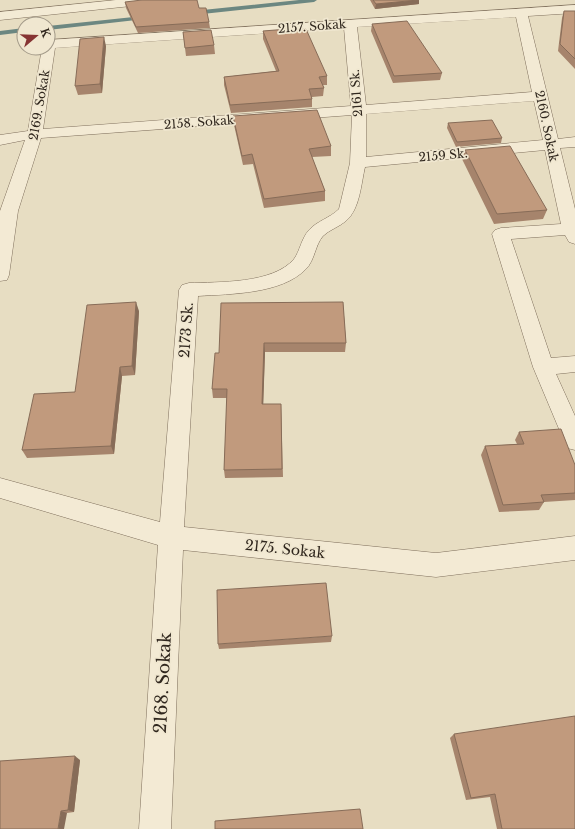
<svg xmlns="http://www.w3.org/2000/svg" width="575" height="829" font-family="'Libre Baskerville',serif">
  <rect width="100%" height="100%" fill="#e7ddc2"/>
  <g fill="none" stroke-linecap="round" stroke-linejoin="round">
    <path fill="#6c8781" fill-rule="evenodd" d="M299,0H317L314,2L193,15L190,13L193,11Z
      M143,16L146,18L145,19L48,30V26Z
      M24,28V32L0,35V31Z"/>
    <g stroke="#7f6f5c" stroke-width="1">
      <path id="minor" d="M116,0H156L154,3L150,4L0,20V12Z
        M575,5V13L528,16L558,139L575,137V147L560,148L575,209V244L569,242L565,235L511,239L551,358L575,356V372L556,374L575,416V450L567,448L533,367L492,234L495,230L501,228L561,224L545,150L365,167C361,184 360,209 346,221C339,227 329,230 323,236C315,245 315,260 306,269C282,294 231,294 198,296L184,527L436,553L575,536V560L436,577L183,550L171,829H139L158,545L0,498V478L160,522L179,290L182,285L189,283C218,282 273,284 294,259C300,251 301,239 309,230C317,221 330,218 339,209L350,163L352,115L41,138L18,211L9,275L7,280L0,281V211L25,140L0,145V135L28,131L42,48H48L49,40ZM516,17L532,92L366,105L357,27ZM344,28L351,106L43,129L55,48ZM534,101L543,140L366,157V114Z"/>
    </g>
    <use href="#minor" fill="#f3ead4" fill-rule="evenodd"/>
  </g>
  <path fill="#a6846c" d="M370,0H419V4L375,9Z
    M125,2L199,8L209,22L210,28L138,33L126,8Z
    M564,11H575V69L558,51L562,18Z
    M372,24L442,73L440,80L393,83L371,31Z
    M288,30L327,76V85H323L324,88L323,96L312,97V107L231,113L224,85V77L276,71L263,39V31Z
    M183,32L214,45L215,54L186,56Z
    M106,46L102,93L78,95L75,86Z
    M233,116L331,146V156L312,157L325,191V201L264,208L253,164L243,165L234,125Z
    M448,123L502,138L501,143L456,147L447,128Z
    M465,150L547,210L543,219L494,224L462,159Z
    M343,302L346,343L345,352H265L263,404H281L283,477L225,478L224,470L227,398H213L212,389L219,353Z
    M139,311L135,375L122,376L114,454L27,458L22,450L75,392Z
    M519,432L575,465V500L544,502L539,510L499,512L481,455L485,446L517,444L515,440Z
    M332,636L331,642L219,649L218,644Z
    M454,734L575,829H497L490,797L466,800L450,738Z
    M80,760L74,812L67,813L0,829Z"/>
  <path fill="#876c58" d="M419,0V4L375,9L376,4Z
    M104,37L106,46L102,93L100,84Z
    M136,302L139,311L135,375L132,366Z
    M264,343L265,352L263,412L262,404Z
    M120,367L122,376L114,454L111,446Z
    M75,756L80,760L74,812L68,810Z
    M61,811L67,813L64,829H58Z"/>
  <path fill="#c19a7d" stroke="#876c58" d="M142,0H197L199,8H206L209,22L136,27L125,2Z
    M373,0H418L376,4Z
    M564,11H575V59L560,44Z
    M407,21L442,73L394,76L372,24Z
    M288,29V30L306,29L327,76L319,77L324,88L309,89L312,99L230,105L224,77L279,71L263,31Z
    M211,30L214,45L185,48L183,32Z
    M104,37L100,84L75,86L80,39Z
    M317,110L331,146L309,149L325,191L264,199L252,154L242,156L233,116Z
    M492,120L502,138L457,142L448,123Z
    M510,146L547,210L497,214L465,150Z
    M136,302L132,366L120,367L111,446L22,450L34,394L75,392L87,305Z
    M343,302L346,343H264L262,404H281L282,469L224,470L227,389H212L215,353H219L221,303Z
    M561,429L575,465V493L541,495L544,502L503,505L485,446L524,444L519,432Z
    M326,583L332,636L218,644L217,590Z
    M575,716V829H502L495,794L471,798L454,734Z
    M75,756L68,810L61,811L58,829H0V761Z
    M360,809L363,829H215V821Z"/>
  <g text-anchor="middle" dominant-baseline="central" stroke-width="3.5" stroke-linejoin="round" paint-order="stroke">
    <g font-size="12" fill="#30271e" stroke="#f0e7d0">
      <text transform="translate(312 26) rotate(-4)">2157. Sokak</text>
      <text transform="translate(356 93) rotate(-94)">2161 Sk.</text>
      <text transform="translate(39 105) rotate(-80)">2169. Sokak</text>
      <text transform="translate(199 122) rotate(-4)">2158. Sokak</text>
      <text transform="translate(547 126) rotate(78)">2160. Sokak</text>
      <text transform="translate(443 155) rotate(-5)">2159 Sk.</text>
    </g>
    <g font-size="14" fill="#30271e" stroke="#f0e7d0">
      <text transform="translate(186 330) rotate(-86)">2173 Sk.</text>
      <text transform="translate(285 549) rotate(6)">2175. Sokak</text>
    </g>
    <g font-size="17" fill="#30271e" stroke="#f0e7d0">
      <text transform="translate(163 683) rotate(-87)">2168. Sokak</text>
    </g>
  </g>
  <g transform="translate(36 36) rotate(71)"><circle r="19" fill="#f0e7d0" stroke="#a39a89"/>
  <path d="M0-3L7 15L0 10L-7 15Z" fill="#863433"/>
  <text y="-6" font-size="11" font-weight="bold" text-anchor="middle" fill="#30271e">K</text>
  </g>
</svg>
